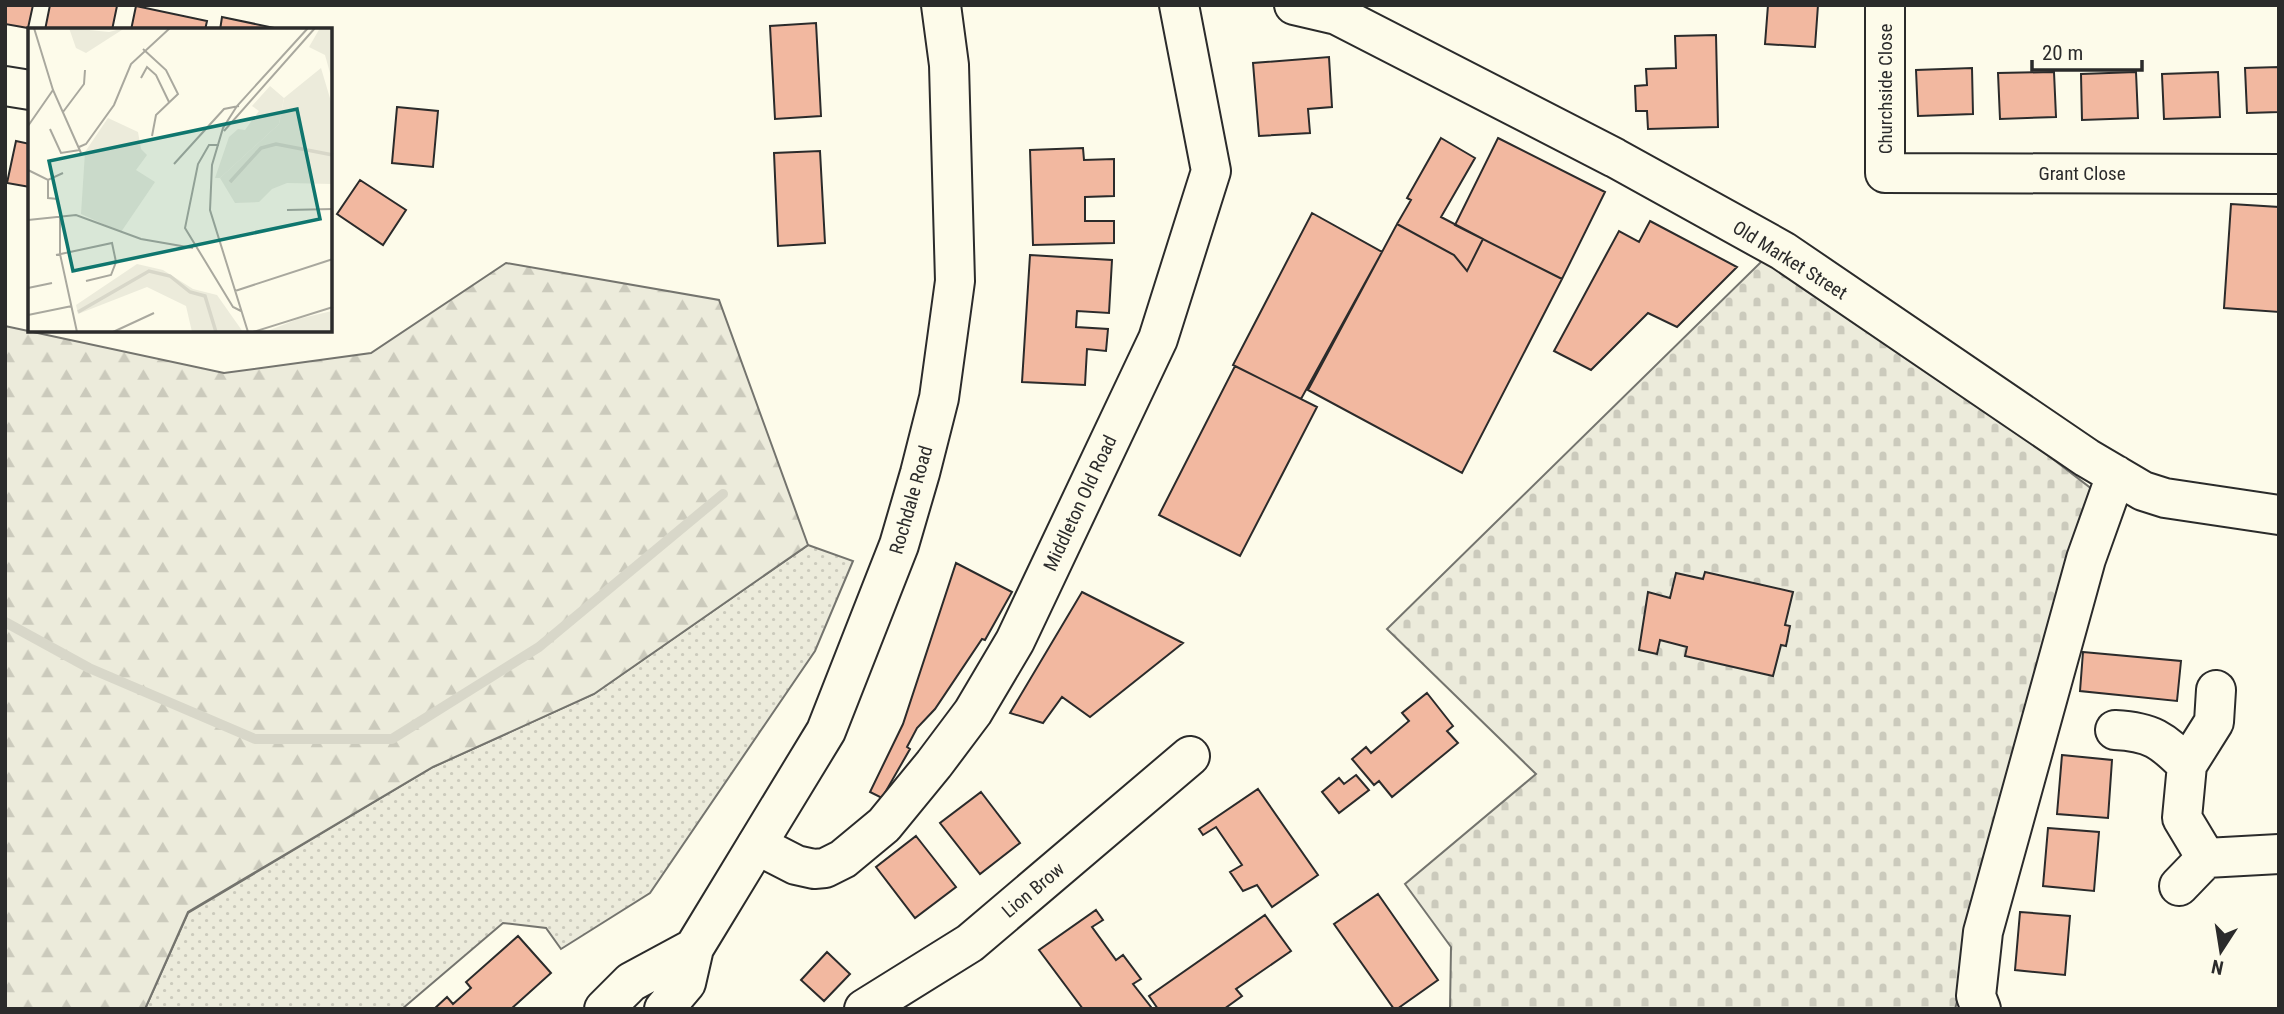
<svg xmlns="http://www.w3.org/2000/svg" width="2284" height="1014" font-family="'Roboto Condensed',sans-serif">
  <defs>
    <pattern id="grass-dots" width="8" height="8" patternUnits="userSpaceOnUse" patternTransform="scale(1.75)"><rect width="8" height="8" fill="#ecebdb"/><path d="M2 2h.1M6 6h.1" fill="none" stroke="#cbcabc" stroke-width="1.8" stroke-linecap="round"/></pattern>
    <pattern id="forest-firs" width="22" height="20" patternUnits="userSpaceOnUse" patternTransform="scale(1.75)"><rect width="22" height="20" fill="#ecebdb"/><path d="M5 1l3.5 6h-7zM16 11l3.5 6h-7z" fill="#cbcabc"/></pattern>
    <pattern id="cemetery-stones" width="16" height="16" patternUnits="userSpaceOnUse" patternTransform="scale(1.75)"><rect width="16" height="16" fill="#ecebdb"/><path d="M2 7V4a2 2 0 0 1 4 0v3zM10 15v-3a2 2 0 0 1 4 0v3z" fill="#cbcabc"/></pattern>
  </defs>
  <rect width="100%" height="100%" fill="#fdfbea"/>
  <path fill="url(#grass-dots)" stroke="#74746e" stroke-width="2" d="M808,545L853,561L815,651L650,893L561,949L546,928L503,923L402,1009H145L188,913L433,767L594,694Z"/>
  <path fill="url(#forest-firs)" stroke="#74746e" stroke-width="2" d="M506,263L719,300L808,545L594,694L433,767L188,912L145,1009H5V326L224,373L371,353Z"/>
  <path fill="url(#cemetery-stones)" stroke="#74746e" stroke-width="2" d="M1783,251L2097,493L1955,1009H1450L1451,947L1405,884L1536,774L1387,629L1761,262Z"/>
  <g fill="none" stroke-linecap="round" stroke-linejoin="round">
    <path stroke="#d8d7c9" stroke-width="10" d="M5,622L89,668L255,739H392L539,647L723,494"/>
  </g>
  <path fill="#f2b8a0" stroke="#2b2b2b" stroke-width="2" d="M5,5H33L28,28L5,24Z
    M50,5H113L117,6L112,30H45Z
    M1768,5H1818L1815,47L1765,44Z
    M136,6L207,21L205,30H131Z
    M222,17L284,30H220Z
    M816,23L821,116L775,119L770,26Z
    M1716,35L1718,127L1648,129L1647,111H1636L1635,86L1647,85L1646,69L1676,68L1675,36Z
    M1329,57L1332,107L1308,109L1310,133L1259,136L1253,63Z
    M2279,67V112L2247,113L2245,68Z
    M1972,68L1973,114L1918,116L1916,70Z
    M2054,72L2056,117L2000,119L1998,73Z
    M2136,72L2138,118L2082,120L2081,74Z
    M2218,72L2220,117L2164,119L2162,74Z
    M397,107L438,111L433,167L392,163Z
    M1441,138L1475,158L1441,217L1483,239L1467,271L1454,255L1397,224L1411,200L1407,198Z
    M1498,138L1605,192L1562,279L1455,225Z
    M16,141L30,144V187L7,183Z
    M1083,148L1084,160L1114,159V196L1085,197V221H1114V243L1033,245L1030,150Z
    M820,151L825,243L778,246L774,153Z
    M360,180L406,210L383,245L337,214Z
    M2231,204L2279,207V312L2224,308Z
    M1312,213L1382,252L1301,399L1233,365Z
    M1650,221L1737,267L1677,327L1648,313L1591,370L1554,351L1619,231L1639,242Z
    M1397,224L1454,255L1467,271L1483,239L1562,279L1462,473L1308,390Z
    M1030,255L1112,260L1109,313L1077,311L1076,327L1108,329L1106,351L1087,349L1085,385L1022,382Z
    M1235,366L1317,407L1240,556L1159,515Z
    M956,563L1012,592L985,640L982,639L935,709L917,728L907,747L910,749L882,798L870,792L903,724Z
    M1705,572L1793,592L1785,625L1790,626L1786,646L1781,645L1773,676L1685,656L1687,647L1660,640L1657,654L1639,650L1648,592L1670,598L1676,573L1703,579Z
    M1082,592L1183,643L1090,717L1062,697L1043,723L1010,713Z
    M2083,652L2181,661L2177,701L2080,691Z
    M1427,693L1453,726L1447,731L1458,743L1392,797L1379,781L1374,785L1352,759L1366,747L1371,753L1409,721L1402,713Z
    M2062,755L2112,760L2108,818L2057,814Z
    M1356,775L1369,790L1339,813L1322,792L1339,778L1344,784Z
    M1258,789L1318,875L1272,907L1257,885L1243,891L1230,872L1242,865L1216,827L1203,835L1199,829Z
    M981,792L1020,843L980,874L940,823Z
    M2048,828L2099,832L2094,891L2043,886Z
    M916,836L956,887L915,918L876,867Z
    M1378,894L1438,980L1397,1009H1394L1334,924Z
    M1096,910L1103,920L1092,927L1116,960L1123,955L1141,979L1133,984L1151,1007L1148,1009H1083L1039,950Z
    M2020,912L2070,916L2065,975L2015,970Z
    M1265,915L1291,951L1236,989L1242,996L1224,1009H1158L1149,996Z
    M518,936L551,973L511,1009H434L447,997L453,1004L471,988L466,982Z
    M827,952L850,974L824,1001L801,980Z"/>
  <g fill="none" stroke-linecap="round" stroke-linejoin="round">
    <g stroke="#2b2b2b" stroke-width="42">
      <path id="minor" d="M1294,5L1337,15L1615,158L1783,251L2087,458L2143,491L2165,498L2279,515
        M1885,5V173L2279,174
        M5,86L30,90
        M2115,730C2152,732 2162,740 2187,765
        M757,845L796,865L814,869L825,868L843,859L884,825L934,764L973,712L1015,641L1158,339L1211,171L1179,5
        M2206,858L2182,818L2187,765L2214,722L2216,690
        M2179,886L2206,858L2279,854
        M864,1009L970,943L1190,756
        M1981,1009L1976,996L1983,932L2086,559L2116,475"/>
    </g>
    <g stroke="#2b2b2b" stroke-width="42">
      <path id="major" d="M604,1009L631,982L694,948
        M664,1009L686,983L694,948L826,731L899,545L920,473L939,398L955,281L949,65L941,5"/>
    </g>
    <use href="#minor" stroke="#fdfbea" stroke-width="38"/>
    <use href="#major" stroke="#fdfbea" stroke-width="38"/>
  </g>
  <g text-anchor="middle" dominant-baseline="central" stroke-width="5" stroke-linejoin="round" paint-order="stroke">
    <g font-size="19" fill="#2b2b2b" stroke="#fdfbea">
      <text transform="translate(1885 89) rotate(-90)">Churchside Close</text>
      <text x="2082" y="173">Grant Close</text>
      <text transform="translate(1790 260) rotate(32)">Old Market Street</text>
      <text transform="translate(911 500) rotate(-74)">Rochdale Road</text>
      <text transform="translate(1080 503) rotate(-65)">Middleton Old Road</text>
      <text transform="translate(1033 890) rotate(-40)">Lion Brow</text>
    </g>
  </g>
  <g transform="translate(28 28)">
    <rect width="304" height="304" fill="#fdfbea"/>
    <path d="M242,58L256,70L251,96L192,150H187L201,109L210,101L217,102L231,83L224,78Z" fill="#ecebdb"/>
    <path d="M41,0L81,4L97,0L58,25L48,20ZM293,40L304,77V156L259,155L244,161L231,174L207,175L192,150L251,96L256,70ZM109,236L135,242L165,261L189,267L215,304H164L158,278L119,259L50,286L48,277Z" fill="#ecebdb"/>
    <path d="M80,90L110,104L113,121L119,127L108,142L127,154L93,204L53,186L57,124Z" fill="#ecebdb"/>
    <path d="M292,0H304V52L297,27L281,19ZM304,283V304H237L270,291Z" fill="#ecebdb"/>
    <path fill="none" stroke="#d8d7c9" stroke-width="3.5" d="M202,154L233,120L248,116L305,127M50,284L121,243L142,248L162,264L177,268L188,304"/>
    <path fill="none" stroke="#a9a89e" stroke-width="2" d="M6,0L25,62L53,125M115,21L138,42L150,66L128,87L124,108M113,50L119,39L128,47L141,74M35,84L56,56L57,42M0,98L25,62M22,101L33,125L52,122M196,103L287,0M191,117H181L170,136L157,200L205,279L213,283M51,119L58,116L86,77L103,36L142,0M146,136L196,81L211,78M0,142L20,152L35,145M20,152V170L30,171M259,182L305,181M32,187V226L49,304M0,192L48,187L113,211L165,220M28,227L84,215L88,234L83,247L58,253M0,260L24,255M207,263L305,231M0,287L44,278M85,304L126,285M220,304L182,182L184,137L195,100L209,78L280,0M225,304L305,279"/>
    <path fill="#0f766e" fill-opacity="0.15" stroke="#0f766e" stroke-width="3.5" d="M269,81L292,191L45,243L21,133Z"/>
    <rect width="304" height="304" fill="none" stroke="#2b2b2b" stroke-width="3.5"/>
  </g>
  <rect width="2284" height="1014" fill="none" stroke="#2b2b2b" stroke-width="14"/>
  <g transform="translate(2221 951) rotate(192)" stroke="#fdfbea" stroke-width="5" paint-order="stroke">
  <path d="M0-5L12 26L0 18L-12 26Z" fill="#2b2b2b"/>
  <text y="-10" font-size="19" font-weight="bold" text-anchor="middle" fill="#2b2b2b">N</text>
  </g>
  <path d="M2032 60v10h110v-10" fill="none" stroke="#2b2b2b" stroke-width="3.5"/>
  <text x="2042" y="60" font-size="21" fill="#2b2b2b" stroke="#fdfbea" stroke-width="5" paint-order="stroke">20 m</text>
</svg>
